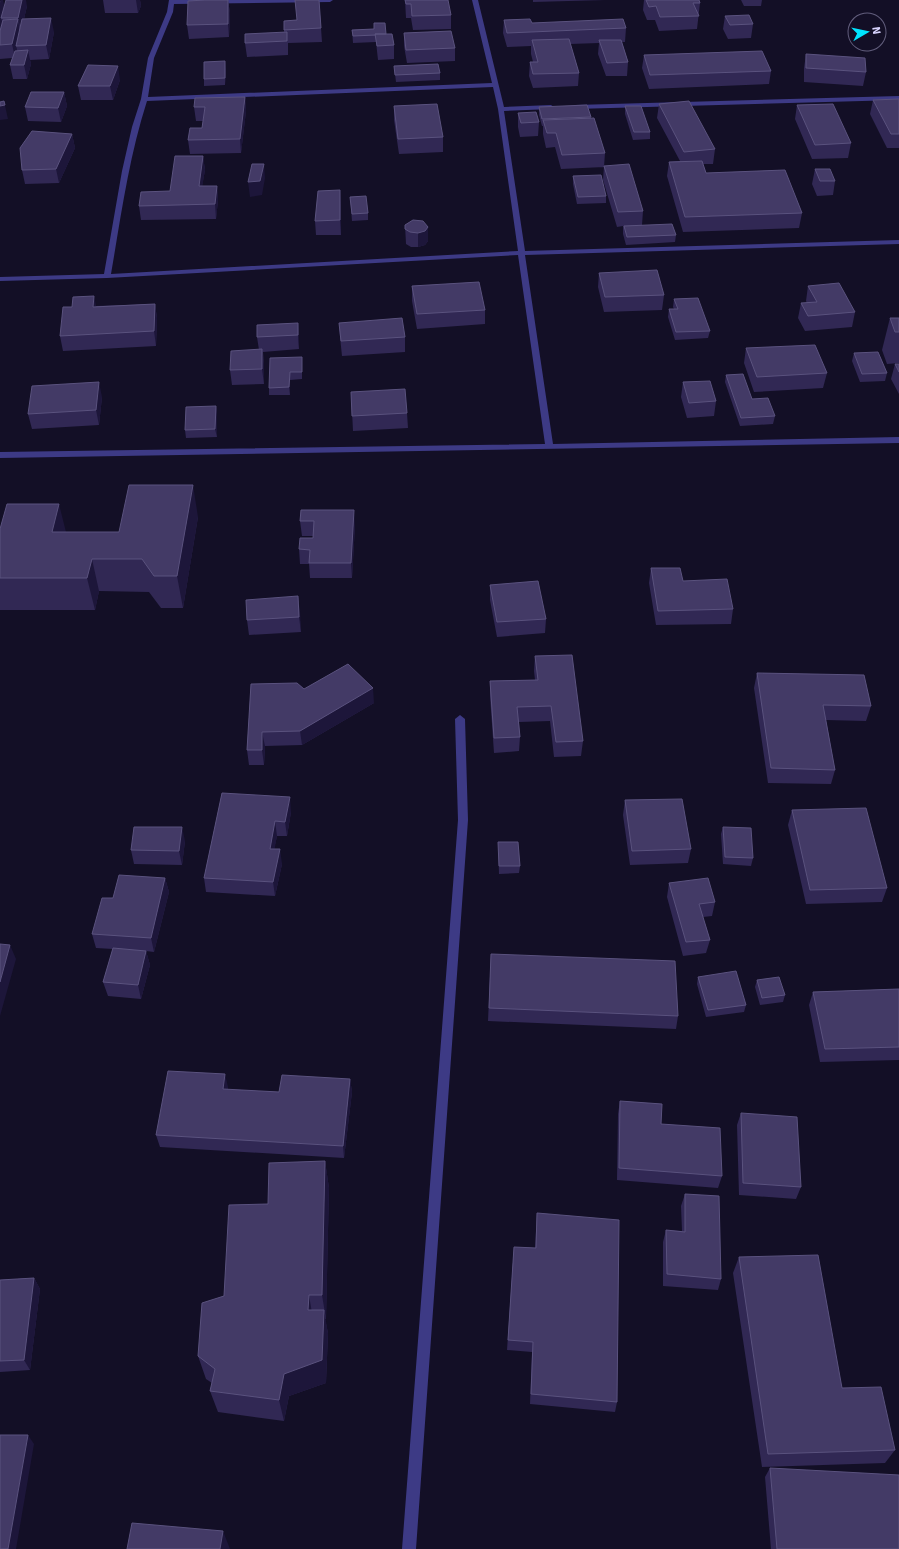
<svg xmlns="http://www.w3.org/2000/svg" width="899" height="1549" font-family="Signika,sans-serif">
  <rect width="100%" height="100%" fill="#130f26"/>
  <g fill="none" stroke-linecap="round" stroke-linejoin="round">
    <path fill="#3d3a85" fill-rule="evenodd" d="M169,0H333L330,2L174,4L173,12L154,58L148,97L492,83L472,0H478L504,107L551,105L554,107L551,109L504,111L525,251L899,240V244L525,255L553,444L899,437V443L0,458V452L545,444L518,255L107,278L0,281V277L104,274L122,171L132,127L141,99L148,58L167,12ZM493,87L498,109L518,251L111,274C121,216 129,157 147,101Z
      M899,96V100L575,109L572,107L575,105Z
      M460,715L465,719L468,820L416,1549H402L458,820L455,719Z"/>
  </g>
  <path fill="#312854" d="M0,0L4,7L27,6L24,19L54,32L49,59L30,60L31,64L27,79H13L10,65L12,58L0,59V31L2,22V21L0,29Z
    M103,0H140L141,6L138,13H105Z
    M228,0L230,13L229,37L189,39L187,25Z
    M319,0L322,42L288,43V55L247,57L245,43L284,32V21L297,20Z
    M405,0L451,15V29L413,30L411,18H406Z
    M533,0H605L533,2Z
    M644,0H699L700,3L697,29L659,31L655,20H647L643,10Z
    M741,0H762L761,6H744Z
    M725,16L753,24L751,38L728,39L723,29Z
    M504,20L532,23L626,28L625,42H622L628,62L627,76H606L598,54L599,43L570,44L579,73L578,86L533,88L529,76L530,62H533L531,54V46L507,47L503,33Z
    M374,23L386,34L394,45V59L378,60L376,42L353,43L352,30L374,29Z
    M404,33L455,48V61L407,63L404,46Z
    M806,54L866,72L863,86L804,82V68Z
    M644,55L771,71L769,84L649,89L642,68Z
    M394,66L440,73V80L396,82Z
    M226,68L225,85L204,86V79Z
    M120,80L113,100H81L78,86Z
    M64,92L67,106L61,122L28,121L25,107Z
    M245,97L246,111L241,153L190,154L188,140L202,128L203,121H196L194,107Z
    M899,99V148H887L870,114L873,100Z
    M659,104L715,149L713,164H703L706,173L802,213L799,228L683,232L667,176L669,162L680,161L657,118Z
    M797,105L851,143L848,158L812,159L795,119Z
    M394,106L443,137V152L399,154L394,120Z
    M625,106L650,132V139L633,140L625,114Z
    M539,107L591,117V118L605,153L604,167L561,169L555,147L546,148L543,134V126H542L539,115Z
    M518,113L539,122L538,136L520,137L518,127Z
    M72,134L75,148L59,183L25,184L22,170Z
    M203,156L205,170L202,186H217L218,200L216,219L141,220L139,206L170,191Z
    M604,166L643,211L642,225L676,235L675,242L626,245L623,234V226L617,227L603,180Z
    M815,169L835,181L833,195L817,196L812,184Z
    M573,176L606,196V203L577,204L573,184Z
    M350,197L368,213V220L352,221Z
    M341,205V235H316L315,221Z
    M405,225L428,227V241L425,245L418,247H411L406,244Z
    M599,273L664,295L662,310L604,312L598,287Z
    M412,286L485,310V324L417,329L412,301Z
    M808,286L855,312L852,327L805,331L798,318L801,303H807L806,301Z
    M674,299L710,331L708,338L675,340L668,317L669,309H674L673,307Z
    M155,304L157,318L156,346L63,351L60,336L72,307L96,306Z
    M890,318H899V363L887,364L882,350Z
    M298,323L299,349L263,352L264,364V384L232,385L230,370L259,350L257,337Z
    M339,323L405,337V352L342,356L340,337Z
    M746,348L827,373L823,388L754,392L744,363Z
    M854,353L887,373L885,381L860,382L852,361Z
    M302,357V379L290,380V395H269V388Z
    M895,364H899V394L891,379Z
    M726,375L752,399L775,416L773,424L740,426L725,382Z
    M683,382L716,401L714,416L687,418L681,397Z
    M351,392L407,413L408,428L353,431Z
    M102,397L99,425L32,429L28,414Z
    M216,406L217,414V437L186,438L185,430Z
    M301,510L355,525L352,578H310L309,564H300L299,549L313,538V536H302L300,521Z
    M198,517L183,608H161L149,592L99,591L95,610H0V529L66,532H119Z
    M651,568L683,581L733,609L731,624L656,625L649,583Z
    M490,585L546,619L545,633L497,637L490,600Z
    M298,596L301,632L249,635L247,620Z
    M535,656L583,741L581,756L554,757L550,721L519,722L520,737L519,751L494,753L490,696V681L535,680L534,671Z
    M757,673L871,706L866,721L826,720L835,770L831,784L768,783L754,688Z
    M251,684L304,689L374,703L302,745L265,746L264,765H249L247,750Z
    M222,793L291,812L287,836H277L274,849L282,864L275,896L206,892L204,878Z
    M625,800L691,849L688,863L630,865L623,815Z
    M792,810L887,888L882,902L806,904L788,825Z
    M723,827L753,858L751,866L723,864L721,834Z
    M185,841L182,865L134,864L131,850Z
    M498,842L520,866L519,873L499,874Z
    M165,878L169,892L154,952L146,951L150,965L141,999L108,996L103,982L113,949L96,948L92,934L113,898Z
    M669,883L715,902L712,916L703,917L710,940L706,953L683,956L667,897Z
    M491,954L678,1016L676,1029L488,1021Z
    M698,977L746,1005L744,1012L706,1017L697,984Z
    M757,980L785,995L783,1002L760,1005L755,987Z
    M899,989V1060L820,1062L809,1005L813,992Z
    M350,1079L352,1092L344,1158L160,1147L156,1135L228,1087V1090L279,1092Z
    M620,1101L661,1124L722,1176L718,1188L617,1180L618,1114Z
    M741,1113L801,1187L796,1199L739,1195L737,1125Z
    M325,1161L329,1188L326,1319H325L328,1333L326,1383L289,1396L284,1421L218,1412L210,1391L212,1383L206,1379L198,1356L224,1296L268,1204Z
    M685,1194L721,1279L718,1290L663,1286V1242L666,1230L682,1231L681,1206Z
    M537,1213L617,1402L615,1412L530,1404L532,1352L507,1350L514,1247L535,1248Z
    M739,1257L842,1388L895,1450L885,1463L762,1467L733,1273Z
    M34,1278L40,1289L30,1370L0,1372V1280Z
    M770,1468L899,1549H771L765,1477Z"/>
  <path fill="#1d163a" d="M1,0H3L5,9L1,18L2,21L0,29V3Z
    M22,0H26L27,6L21,31L18,18Z
    M136,0H140L141,6L138,13Z
    M228,0L230,13L229,37L228,24Z
    M51,18L54,32L49,59L46,45Z
    M18,19L20,33L16,46L17,49L15,58L12,44Z
    M28,50L31,64L27,79L24,65Z
    M225,61L226,68L225,85Z
    M118,66L120,80L113,100L110,86Z
    M64,92L67,106L61,122L58,108Z
    M245,97L246,111L241,153L240,139Z
    M4,101L8,119L0,120V106Z
    M72,134L75,148L59,183L56,169Z
    M203,156L205,170L200,200L199,186Z
    M264,164L265,178L262,195L250,197L248,182Z
    M217,186L218,200L216,219L215,204Z
    M340,190L341,205V235L340,220Z
    M428,227V241L425,245L418,247V233Z
    M94,296L97,310L93,307Z
    M155,304L157,318L156,346L154,331Z
    M298,323L299,338V349L298,335Z
    M262,349L264,364V384L262,369Z
    M290,372V395L289,387Z
    M99,382L102,397L99,425L96,410Z
    M216,406L217,414V437L215,429Z
    M193,485L198,517L183,608L177,576Z
    M59,504L67,536L52,532Z
    M354,510L355,525L352,578L351,563Z
    M92,559L99,591L95,610L87,578Z
    M298,596L300,611L301,632L299,617Z
    M373,688L374,703L302,745L300,731Z
    M262,732L265,746L264,765L262,750Z
    M290,797L291,812L287,836L285,822Z
    M275,821L277,836L272,863L270,849Z
    M182,827L185,841L182,865L179,851Z
    M280,849L282,864L275,896L273,882Z
    M165,878L169,892L154,952L151,938Z
    M10,945L16,959L0,1016V982Z
    M146,951L150,965L141,999L138,985Z
    M225,1074L228,1087L226,1102L223,1089Z
    M350,1079L352,1092L344,1158L343,1146Z
    M325,1161L329,1188L326,1319L322,1295Z
    M34,1278L40,1289L30,1370L24,1360Z
    M309,1295L313,1319L308,1310Z
    M324,1310L328,1333L326,1383L289,1396L284,1421L279,1400L284,1374Z
    M28,1435L34,1444L16,1549H8Z
    M223,1531L230,1549H220Z"/>
  <path fill="#433a66" stroke="#5a527e" d="M6,0H22L18,18H1Z
    M205,0H228V24L187,25L188,1Z
    M295,0H319L321,28L284,30V21L297,20Z
    M405,0H448L451,15L412,16L411,4H406Z
    M646,0H699L700,3H693L699,16L660,17L656,6L649,7Z
    M749,15L753,24L730,25L725,16Z
    M51,18L46,45L16,46L22,19Z
    M18,19L12,44L0,45V31L3,20Z
    M530,19L532,23L623,19L626,28L507,33L504,20Z
    M374,23H385L386,34H375L376,35L353,36L352,30L374,29Z
    M451,31L455,48L406,50L404,33Z
    M287,32V41L245,43V34Z
    M375,34H392L394,45L377,46Z
    M569,39L579,73L533,74L530,62H538L532,40Z
    M599,40H621L628,62L607,63Z
    M28,50L24,65H10L15,51Z
    M762,51L771,71L650,75L644,55Z
    M806,54L865,58L866,72L806,68Z
    M225,61V78L204,79V62Z
    M438,64L440,73L395,75L394,66Z
    M88,65L118,66L110,86H78Z
    M31,92H64L58,108L25,107Z
    M245,97L240,139L188,140L190,128H202L205,107H194L195,98Z
    M899,99V134H891L873,100Z
    M4,101L5,105L0,106V102Z
    M689,101L715,149L684,152L659,104Z
    M437,104L443,137L398,139L394,106Z
    M833,104L851,143L815,145L797,105Z
    M587,105L591,117L542,119L539,107Z
    M625,106H641L650,132H634Z
    M536,112L539,122L521,123L518,113Z
    M594,118L605,153L562,155L556,133H547L543,120Z
    M32,131L72,134L56,169L22,170L20,148Z
    M175,156H203L199,186H217L215,204L139,206L141,192L170,191Z
    M702,161L706,173L785,170L802,213L685,217L669,162Z
    M252,164H264L260,181L248,182Z
    M629,164L643,211L618,212L604,166Z
    M815,169H830L835,181H820Z
    M601,175L606,196L578,197L573,176Z
    M340,190V220L315,221L318,191Z
    M366,196L368,213L352,214L350,197Z
    M413,220L423,221L428,227L425,231L418,233L410,232L405,229V225Z
    M672,224L676,235L627,237L624,226Z
    M657,270L664,295L605,297L599,273Z
    M479,282L485,310L417,314L412,286Z
    M839,283L855,312L808,316L801,303L817,302L808,286Z
    M94,296L93,307L155,304L154,331L60,336L63,307H72L73,297Z
    M698,298L710,331L676,332L669,309H678L674,299Z
    M402,318L405,337L341,341L339,323Z
    M890,318H899V332H895Z
    M298,323V335L257,337V325Z
    M815,345L827,373L757,377L746,348Z
    M262,349V369L230,370L231,351Z
    M878,352L887,373L862,374L854,353Z
    M302,357V372H290L289,387L269,388L270,358Z
    M895,364H899V372Z
    M743,374L752,399L768,398L775,416L741,418L726,375Z
    M710,381L716,401L689,403L683,382Z
    M99,382L96,410L28,414L32,386Z
    M405,389L407,413L352,416L351,392Z
    M216,406L215,429L185,430L186,407Z
    M129,485H193L177,576H154L142,559H92L87,578H0V529L7,504H59L52,532H119Z
    M301,510H354L351,563H309L310,550L299,549L300,538H313L314,521H300Z
    M651,568H680L683,581L727,579L733,609L658,611Z
    M538,581L546,619L497,622L490,585Z
    M298,596L299,617L247,620L246,600Z
    M572,655L583,741L556,742L551,706L517,707L520,737L494,738L490,681L538,680L535,656Z
    M348,664L373,688L300,731L262,732V750H247L251,684L297,683L304,689Z
    M757,673L864,675L871,706L823,705L835,770L771,768Z
    M222,793L290,797L285,822L275,821L270,849H280L273,882L204,878Z
    M682,799L691,849L632,851L625,800Z
    M866,808L887,888L810,890L792,810Z
    M134,827H182L179,851L131,850Z
    M723,827L751,828L753,858L725,857Z
    M498,842H518L520,866H499Z
    M119,875L165,878L151,938L92,934L102,898H113Z
    M708,878L715,902L699,904L710,940L686,942L669,883Z
    M0,944L10,945L0,982Z
    M113,948L146,951L138,985L103,982Z
    M491,954L675,961L678,1016L489,1008Z
    M736,971L746,1005L708,1010L698,977Z
    M779,977L785,995L762,998L757,980Z
    M899,989V1047L825,1049L813,992Z
    M168,1071L225,1074L223,1089L279,1092L282,1075L350,1079L343,1146L156,1135Z
    M620,1101L662,1104L661,1124L720,1128L722,1176L619,1168Z
    M741,1113L797,1117L801,1187L743,1183Z
    M325,1161L322,1295H309L308,1310H324L322,1360L284,1374L279,1400L210,1391L215,1369L198,1356L202,1303L224,1296L229,1205L268,1204L269,1163Z
    M685,1194L719,1196L721,1279L667,1274L666,1230L685,1232Z
    M537,1213L619,1220L617,1402L531,1394L533,1342L508,1340L514,1247L536,1248Z
    M818,1255L842,1388L881,1387L895,1450L768,1454L739,1257Z
    M34,1278L24,1360L0,1361V1280Z
    M0,1435H28L8,1549H0Z
    M770,1468L899,1475V1549H777Z
    M132,1523L223,1531L220,1549H127Z"/>
  <g transform="translate(867 32) rotate(81)"><circle r="19" fill="#130f26" stroke="#625e7d"/>
  <path d="M0-3L7 15L0 10L-7 15Z" fill="#00e5ff"/>
  <text y="-6" font-size="11" font-weight="bold" text-anchor="middle" fill="#d9d4ff">N</text>
  </g>
</svg>
